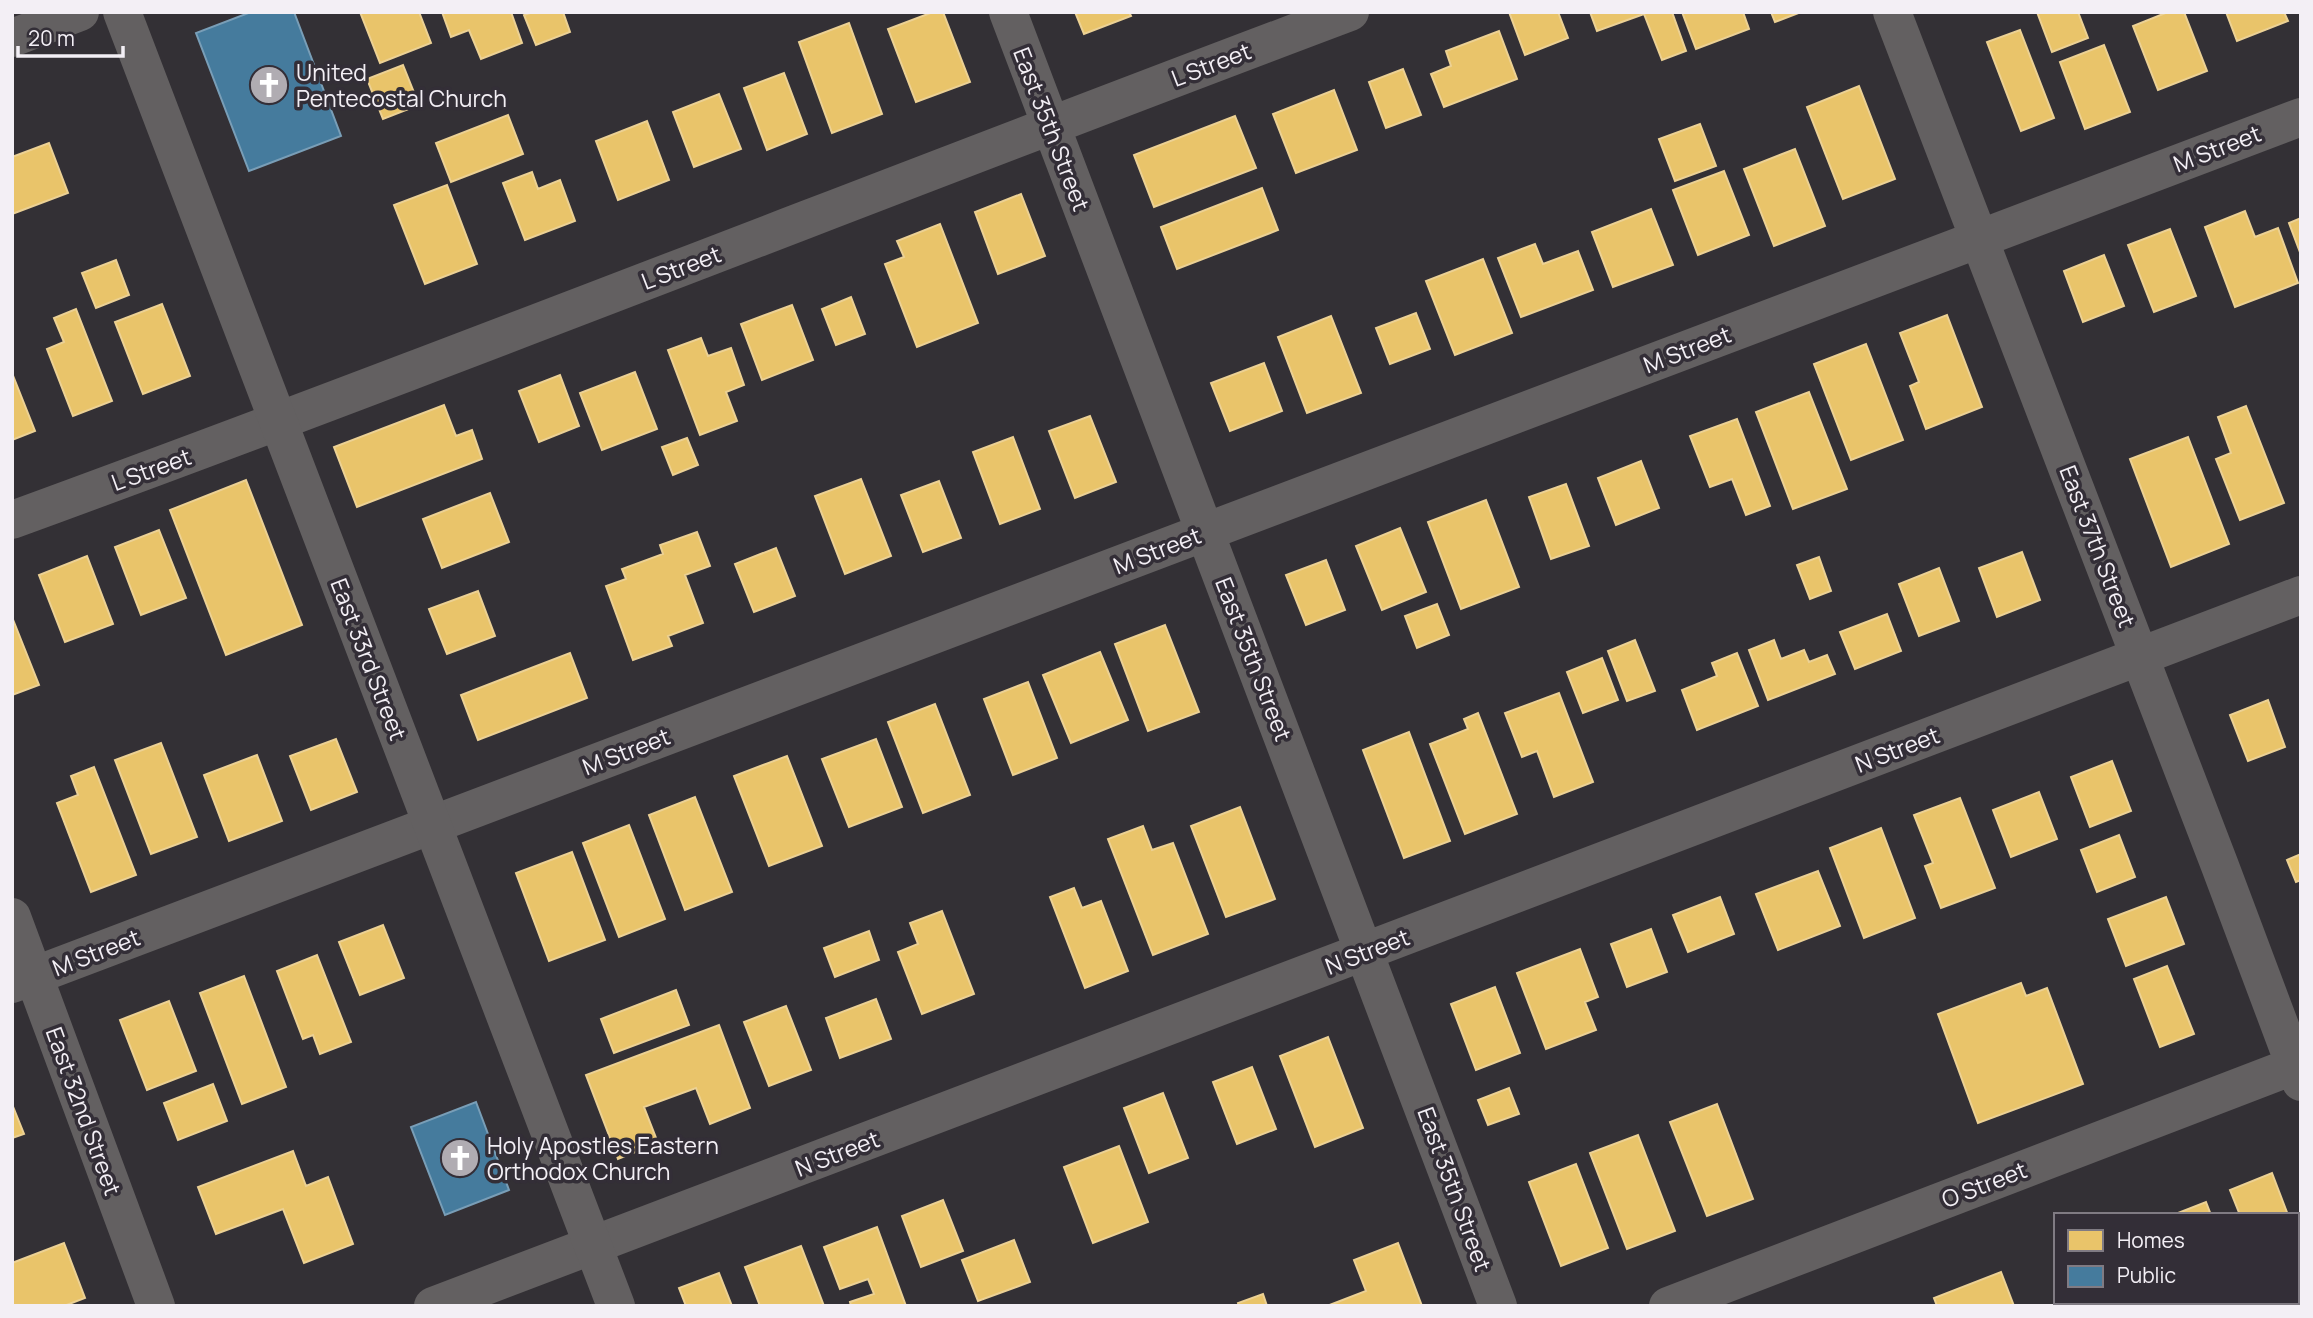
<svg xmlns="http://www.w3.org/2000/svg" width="2313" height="1318" font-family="Manrope,sans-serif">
  <rect width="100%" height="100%" fill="#333035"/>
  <path fill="#e9c46a" stroke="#ecd194" stroke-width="2" d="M360,12H419L431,43L380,63Z
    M442,12H511L522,43L481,59L469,30L451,37Z
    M533,12H563L570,32L536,45L524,15Z
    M933,12H943L970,82L916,102L888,29Z
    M1075,12H1129L1131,16L1084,34Z
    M1509,12H1558L1568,38L1525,55Z
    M1590,12H1672L1686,51L1662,60L1644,14L1597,31Z
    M1682,12H1743L1749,29L1696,49Z
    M1771,12H1801L1775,22Z
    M2037,12H2078L2088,38L2052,52Z
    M2168,12H2184L2207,71L2158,90L2133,26Z
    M2226,12H2284L2288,21L2237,41Z
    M849,23L882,114L832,133L799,42Z
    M2020,30L2054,118L2021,131L1987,42Z
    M1499,31L1517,79L1444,107L1431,74L1451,66L1446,51Z
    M2104,45L2130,112L2085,129L2060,62Z
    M403,65L419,105L383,119L367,79Z
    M1403,69L1421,115L1386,128L1369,82Z
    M784,73L807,134L767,150L744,88Z
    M1859,86L1895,179L1843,199L1807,107Z
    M1334,90L1357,150L1296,173L1273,114Z
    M719,94L741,149L694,167L673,112Z
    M508,115L523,154L451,182L436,143Z
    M1235,116L1256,168L1154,207L1134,155Z
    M647,121L669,180L618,200L596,141Z
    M1700,124L1716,166L1675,181L1659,139Z
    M49,143L68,193L12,214V157Z
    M1795,149L1825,226L1774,246L1744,169Z
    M1724,171L1749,235L1698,255L1673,190Z
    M532,172L538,189L560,180L575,221L525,240L503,183Z
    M447,185L477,264L425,284L394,205Z
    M1262,188L1278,230L1177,269L1161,227Z
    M1021,194L1045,256L998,274L975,212Z
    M1651,209L1673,265L1613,287L1592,232Z
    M2245,211L2255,237L2278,228L2298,283L2235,307L2205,227Z
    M2301,218V255L2289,223Z
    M940,224L978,323L917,347L885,264L904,257L897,241Z
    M2170,229L2196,296L2154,312L2128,245Z
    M1535,244L1543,264L1578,251L1593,290L1521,317L1498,258Z
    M2104,255L2124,306L2083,322L2064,271Z
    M1483,259L1512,333L1455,355L1426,281Z
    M116,260L129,295L96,308L82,273Z
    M851,297L865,334L836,345L822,309Z
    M162,304L190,376L143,394L115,322Z
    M792,305L813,360L762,380L741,324Z
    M76,309L112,401L73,416L47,349L64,342L54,318Z
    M1416,313L1430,349L1390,364L1376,328Z
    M1947,315L1982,407L1926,429L1910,386L1919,382L1900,333Z
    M1331,316L1361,393L1307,413L1278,337Z
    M701,338L708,356L731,348L744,385L726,392L737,421L700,435L668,350Z
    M1866,344L1903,440L1851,460L1814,364Z
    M1264,363L1282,411L1230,431L1211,383Z
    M635,372L657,429L602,450L580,393Z
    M12,373L35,431L12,440Z
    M560,375L579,426L539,442L519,391Z
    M1809,392L1847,489L1793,509L1756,412Z
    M444,405L456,436L472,430L482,459L357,507L334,447Z
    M2246,406L2284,503L2240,520L2216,459L2231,453L2218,417Z
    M1090,416L1116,482L1075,498L1049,431Z
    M1737,419L1770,506L1746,515L1732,479L1710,487L1690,436Z
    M1013,437L1040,509L1000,524L973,452Z
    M2188,437L2229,544L2171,567L2130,459Z
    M687,438L698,465L673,475L662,447Z
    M1641,461L1659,508L1616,525L1598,478Z
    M861,479L891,556L845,574L815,496Z
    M246,480L302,625L226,655L170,510Z
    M939,481L961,538L923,552L901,495Z
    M1566,484L1589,546L1551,559L1529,497Z
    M490,493L509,542L442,568L423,519Z
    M1486,500L1519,587L1461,609L1428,522Z
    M1400,528L1426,592L1382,610L1356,546Z
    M159,530L186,598L141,615L115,547Z
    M697,532L710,566L685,575L703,623L668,636L672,646L633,660L606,586L626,579L622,569L663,554L660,545Z
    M776,548L795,596L754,612L735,564Z
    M2022,552L2040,600L1997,617L1979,568Z
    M87,556L113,624L65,642L39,575Z
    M1819,557L1831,591L1810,599L1797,565Z
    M1326,560L1345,610L1306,625L1286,575Z
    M1939,568L1959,621L1919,636L1899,584Z
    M478,591L495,636L447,654L429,609Z
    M1437,604L1449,635L1417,648L1405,616Z
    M1887,614L1901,651L1855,669L1840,632Z
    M12,617L39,685L12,695Z
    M1165,625L1199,712L1148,731L1115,644Z
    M1635,640L1655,691L1627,701L1608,651Z
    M1774,640L1781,659L1804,650L1809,662L1827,655L1835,674L1768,700L1749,650Z
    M1100,652L1128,720L1071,743L1043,675Z
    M570,653L587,698L478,740L461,695Z
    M1737,653L1758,706L1697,730L1682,690L1717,676L1712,663Z
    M1602,658L1618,700L1583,713L1567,672Z
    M1028,682L1057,758L1013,775L984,699Z
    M1559,693L1593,782L1554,797L1537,751L1522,757L1505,713Z
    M2268,700L2285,747L2248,761L2230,715Z
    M935,704L970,795L923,813L888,722Z
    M1478,713L1517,814L1465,834L1430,744L1468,729L1464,719Z
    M1409,732L1450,841L1404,858L1363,750Z
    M336,739L357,792L311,810L290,756Z
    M876,739L902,807L849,827L822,759Z
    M161,743L197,837L151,854L115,760Z
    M257,755L282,821L229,841L204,775Z
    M787,756L822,846L769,866L734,776Z
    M2112,761L2131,811L2090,827L2071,777Z
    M94,767L136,875L91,892L57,803L78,795L71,776Z
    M2039,792L2057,839L2011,857L1993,810Z
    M695,797L732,892L685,910L649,815Z
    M1960,798L1995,888L1941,908L1925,866L1933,863L1914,815Z
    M1240,807L1275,899L1226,917L1191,826Z
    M629,825L665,919L619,937L583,843Z
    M1143,826L1152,850L1173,843L1208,934L1153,955L1108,839Z
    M1881,828L1915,918L1864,938L1830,848Z
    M2119,835L2135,877L2097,892L2081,850Z
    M572,852L605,940L549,961L516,873Z
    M2301,854V880L2296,882L2287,860Z
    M1818,871L1840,926L1778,950L1756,894Z
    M1074,888L1082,908L1101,901L1128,971L1085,988L1050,897Z
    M1720,897L1734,934L1688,952L1673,915Z
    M2166,897L2184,944L2126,966L2108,919Z
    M942,911L974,994L922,1014L898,952L918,944L910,923Z
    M383,925L404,978L360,995L339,942Z
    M1651,929L1667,972L1627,987L1611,944Z
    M869,931L879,960L835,977L824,948Z
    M1580,949L1598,997L1585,1002L1596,1030L1546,1049L1517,973Z
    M317,955L351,1042L320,1054L313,1035L303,1039L277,971Z
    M2167,966L2194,1034L2160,1047L2134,979Z
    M244,976L286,1087L242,1104L200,993Z
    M2021,983L2026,996L2047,988L2083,1084L1978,1123L1938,1014Z
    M1495,987L1520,1053L1476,1070L1451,1004Z
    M676,990L689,1025L614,1053L601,1019Z
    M876,999L891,1039L840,1058L826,1018Z
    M169,1001L196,1071L147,1090L120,1020Z
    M786,1006L811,1070L769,1086L744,1022Z
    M719,1025L750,1108L710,1124L696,1088L644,1107L658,1143L618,1159L586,1075Z
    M1328,1037L1363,1128L1315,1147L1280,1056Z
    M1252,1067L1276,1129L1237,1144L1213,1082Z
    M213,1084L227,1121L178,1140L164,1103Z
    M1509,1088L1519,1114L1488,1125L1478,1100Z
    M1163,1093L1188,1158L1149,1173L1124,1108Z
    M12,1104L24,1134L12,1138Z
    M1717,1104L1753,1199L1707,1216L1670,1122Z
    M1638,1135L1675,1231L1627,1249L1590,1153Z
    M1119,1146L1148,1222L1093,1243L1064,1167Z
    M293,1151L306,1186L328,1177L353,1244L304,1263L283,1209L216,1234L198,1187Z
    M1576,1164L1608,1248L1561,1266L1529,1182Z
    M2272,1173L2288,1215H2240L2230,1190Z
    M943,1200L963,1251L921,1267L902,1216Z
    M2206,1202L2211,1215H2173Z
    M877,1227L906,1306H851L850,1302L874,1294L868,1279L840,1289L824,1247Z
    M2297,1238L2301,1247V1285L2297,1286Z
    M1014,1240L1030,1282L978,1301L962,1260Z
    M64,1243L85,1298L64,1306H12V1263Z
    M1398,1243L1422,1306H1327L1366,1291L1354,1260Z
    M801,1246L824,1306H760L745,1267Z
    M2001,1272L2014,1306H1937L1934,1298Z
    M719,1273L732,1306H686L679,1288Z
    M1263,1294L1267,1306H1239L1238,1303Z"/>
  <path fill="#457b9d" stroke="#799eb7" stroke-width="2" d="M251,12H294L341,136L249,171L196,33Z
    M476,1102L509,1190L445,1215L411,1127Z"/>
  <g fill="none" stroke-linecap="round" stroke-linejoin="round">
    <path stroke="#636061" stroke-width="38" d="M1008,12L1498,1306
      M1892,12L2220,866L2301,1082
      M12,38L80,12
      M12,520C460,356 903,180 1350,12
      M12,917L156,1306
      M12,984L2301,117
      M433,1306L2301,595
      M1668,1306L2301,1063"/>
    <path stroke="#636061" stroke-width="38" d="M122,12L616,1306"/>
  </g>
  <defs>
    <g id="church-disc" transform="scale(2.0125)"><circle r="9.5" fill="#b0acb2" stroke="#332e37"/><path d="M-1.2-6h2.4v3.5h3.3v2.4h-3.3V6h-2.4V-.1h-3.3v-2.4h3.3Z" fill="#fff"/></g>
  </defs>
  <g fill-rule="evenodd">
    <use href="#church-disc" x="269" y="85"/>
    <use href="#church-disc" x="460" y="1158"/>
  </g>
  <g text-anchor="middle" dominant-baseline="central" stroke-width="7" stroke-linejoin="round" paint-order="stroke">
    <g font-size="23" fill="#f3eff5" stroke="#332e37">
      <text transform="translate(1211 64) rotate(-21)">L Street</text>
      <text transform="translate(1052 129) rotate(69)">East 35th Street</text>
      <text transform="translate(2217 148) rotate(-21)">M Street</text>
      <text transform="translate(681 267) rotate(-21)">L Street</text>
      <text transform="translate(1687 349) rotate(-21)">M Street</text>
      <text transform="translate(151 469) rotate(-20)">L Street</text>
      <text transform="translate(2098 546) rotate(69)">East 37th Street</text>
      <text transform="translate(1157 550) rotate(-21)">M Street</text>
      <text transform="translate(369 659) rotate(69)">East 33rd Street</text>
      <text transform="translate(1254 659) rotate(69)">East 35th Street</text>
      <text transform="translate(1897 749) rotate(-21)">N Street</text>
      <text transform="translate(626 751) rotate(-21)">M Street</text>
      <text transform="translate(1367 951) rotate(-21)">N Street</text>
      <text transform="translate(96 952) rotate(-21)">M Street</text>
      <text transform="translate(84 1111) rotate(70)">East 32nd Street</text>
      <text transform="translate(837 1153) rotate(-21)">N Street</text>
      <text transform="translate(1984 1184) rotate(-21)">O Street</text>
      <text transform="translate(1455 1189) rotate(70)">East 35th Street</text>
    </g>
    <g font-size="23" fill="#f3eff5" stroke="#332e37" text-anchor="start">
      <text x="296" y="72">United<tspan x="296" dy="26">Pentecostal Church</tspan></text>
      <text x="487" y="1145">Holy Apostles Eastern<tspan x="487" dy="26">Orthodox Church</tspan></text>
    </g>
  </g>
  <rect width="2313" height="1318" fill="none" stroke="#f3eff5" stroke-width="28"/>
  <rect x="2054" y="1213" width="245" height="91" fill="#332e37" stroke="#807b83" stroke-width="2"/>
  <rect x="2068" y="1230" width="35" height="21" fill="#e9c46a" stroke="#807b83" stroke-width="2"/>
  <text x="2117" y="1248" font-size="21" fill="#f3eff5">Homes</text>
  <rect x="2068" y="1266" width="35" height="21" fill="#457b9d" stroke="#807b83" stroke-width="2"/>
  <text x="2117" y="1283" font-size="21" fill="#f3eff5">Public</text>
  <path d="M18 46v10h105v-10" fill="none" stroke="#f3eff5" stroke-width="3.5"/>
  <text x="28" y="46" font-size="21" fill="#f3eff5" stroke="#332e37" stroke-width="5" paint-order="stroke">20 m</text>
</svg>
